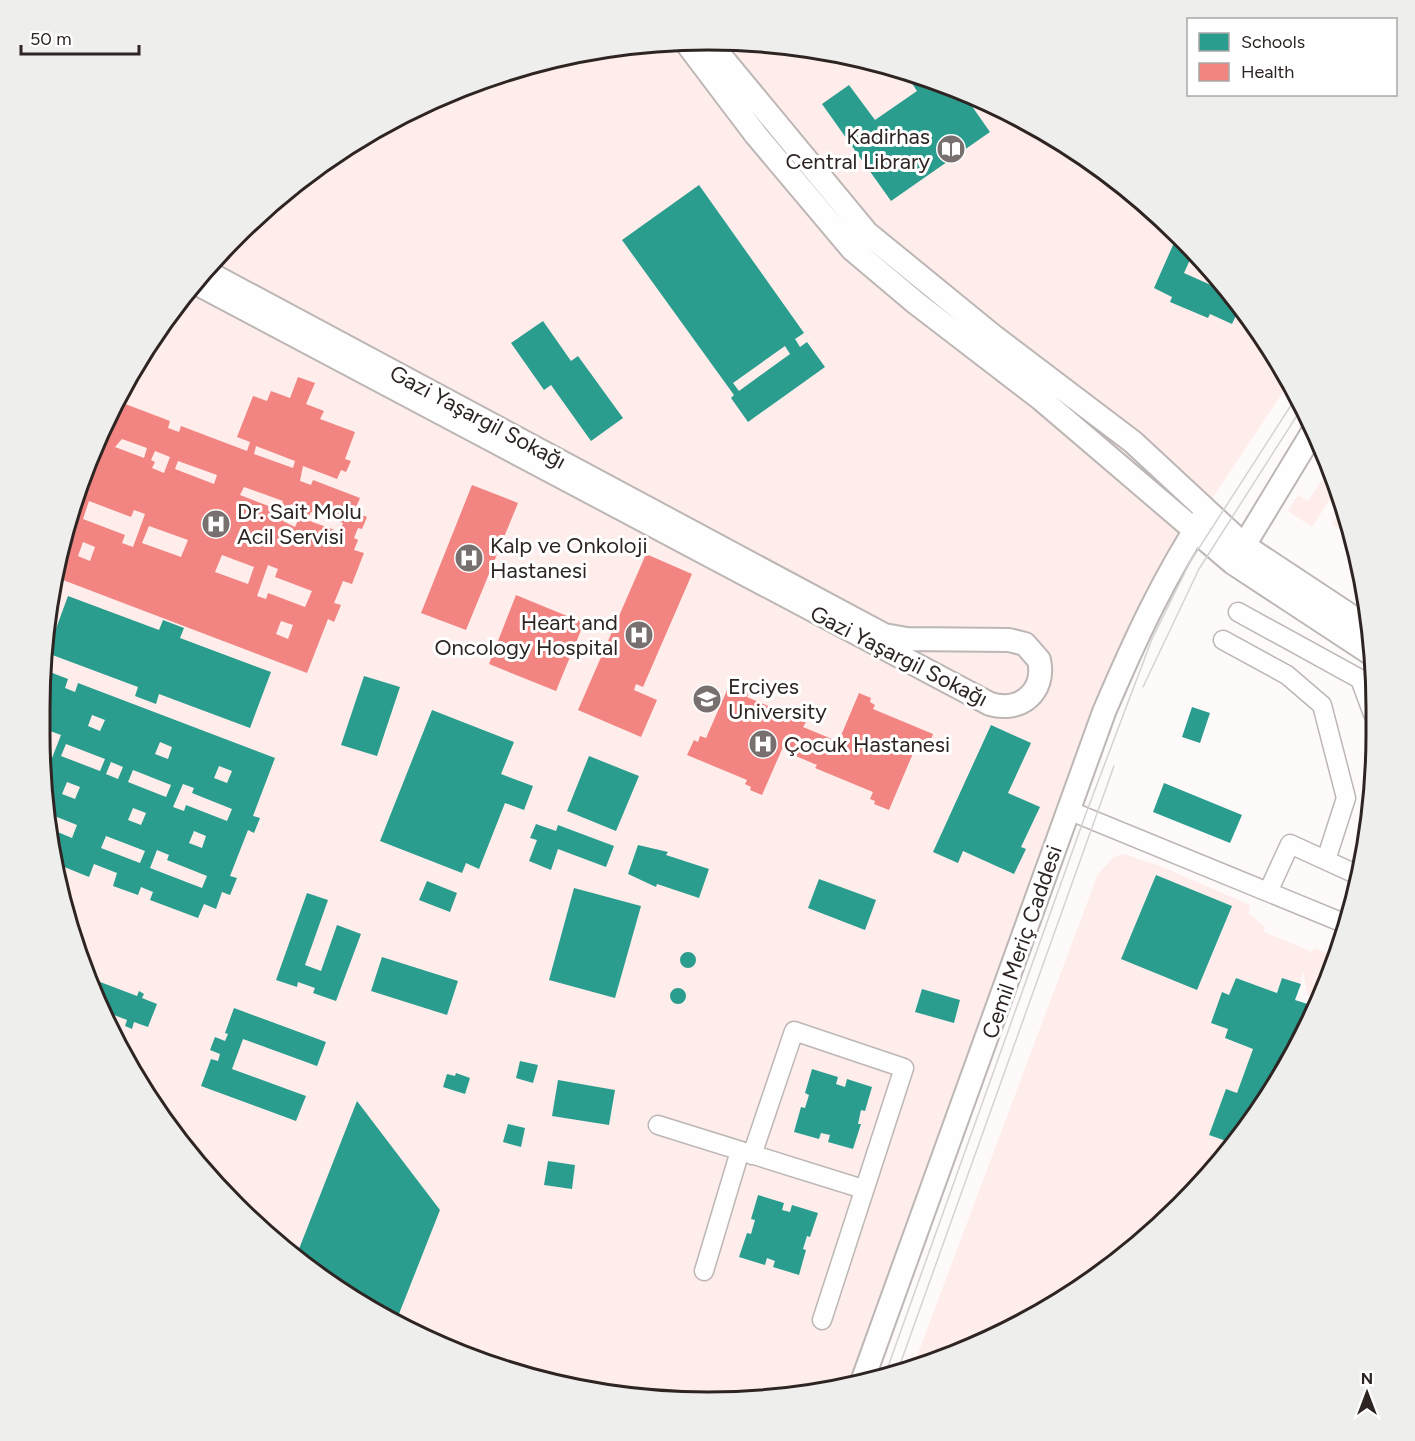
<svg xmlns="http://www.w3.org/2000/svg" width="1415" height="1441" font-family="Figtree,sans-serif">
  <rect width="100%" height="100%" fill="#fefaf9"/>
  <path fill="#feedea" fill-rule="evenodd" d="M664,40L795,45L923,75L1042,129L1149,205L1238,301L1289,383L1186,538L1154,592L874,1380L751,1401L620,1396L492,1366L373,1312L235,1206L152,1105L90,990L52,864L39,733L45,620L75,492L129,373L205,266L301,177L318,166L440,108L557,58Z
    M1329,469L1336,490L1312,527L1288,511L1298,495L1308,501Z
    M1336,517L1350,525L1354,538L1332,524Z
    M1124,854L1160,866L1250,905L1248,913L1265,927L1264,932L1310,951L1309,955L1314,948L1337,957L1318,999L1307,994L1303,970L1301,983L1271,993L1236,978C1227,1000 1233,1018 1225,1038L1253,1049L1237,1093L1209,1135L1232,1143C1176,1221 1089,1288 1004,1333C976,1347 943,1356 913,1367L1098,874L1114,857ZM1156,876L1231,906L1122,959Z"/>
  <path fill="#2a9d8f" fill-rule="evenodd" d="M903,70L923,75L962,92L990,132L891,201L822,104L849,85L875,120L917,91Z
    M699,185L804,333L795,339L800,347L807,342L825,367L748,422L731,398L734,395L622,240ZM785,346L790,354L739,391L733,383Z
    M1177,236L1193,253L1184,273L1222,290L1224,286L1238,301L1241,305L1232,324L1210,314L1208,318L1170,302L1172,297L1154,288Z
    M543,321L571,361L578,356L623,418L591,441L551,385L544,390L511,343Z
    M68,596L159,630L163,620L184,628L180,638L271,672L250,728L159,694L156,704L135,696L138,687L47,653Z
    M42,669L68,679L65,688L75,692L78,683L275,758L253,816L260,818L254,833L248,830L230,876L237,878L230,895L222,892L216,909L204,904L198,918L150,900L153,892L141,887L138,895L113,886L117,873L94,864L89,877L52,862L48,828L72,838L77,825L47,813L41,754L52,758L61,735L50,731L48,737L39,733L40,709L47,698L41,695ZM92,715L105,720L100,731L88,726ZM160,742L172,747L168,759L155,754ZM66,744L105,759L100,771L61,756ZM111,762L123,767L118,779L106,774ZM219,766L232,771L227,783L214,778ZM133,770L171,785L166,797L128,782ZM67,782L80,787L75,799L62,794ZM183,784L194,788L192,793L232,809L227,821L186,805L184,811L173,807ZM133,808L146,813L141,825L128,820ZM194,831L206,836L202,848L189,843ZM106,836L145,851L140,863L101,848ZM157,850L169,855L167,860L207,876L202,888L150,868Z
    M364,676L400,687L377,756L341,745Z
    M1192,707L1210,713L1200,743L1182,737Z
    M432,710L514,742L501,774L533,786L524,810L505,803L479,869L466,863L462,873L380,841Z
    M991,725L1031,743L1008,793L1040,807L1021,847L1026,849L1014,874L963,851L958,863L933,852Z
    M589,756L639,776L616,831L567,811Z
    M1164,783L1242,815L1230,843L1153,812Z
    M536,824L556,831L558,825L614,846L606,867L558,849L551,870L529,861L537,840L530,838Z
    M638,845L668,852L666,855L709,869L699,898L657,884L656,887L628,874Z
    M1156,875L1232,906L1197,990L1121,959Z
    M819,879L876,900L865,930L808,908Z
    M427,881L457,893L450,912L419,900Z
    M574,888L641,906L615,998L549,980Z
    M307,893L328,900L305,965L321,971L337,925L361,934L336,1001L313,993L315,988L298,982L297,987L276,980Z
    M680 960a8 8 0 1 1 16 0a8 8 0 1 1-16 0Z
    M382,957L458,981L447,1015L371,991Z
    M84,971L89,973L87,977L137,996L139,991L144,994L142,998L157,1004L148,1027L134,1022L132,1029L125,1026L127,1020L101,1010Z
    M1236,978L1277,993L1282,978L1301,984L1295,1000L1314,1006L1287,1067L1232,1143L1209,1135L1226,1089L1237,1093L1253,1049L1225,1038L1228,1029L1211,1023L1222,992L1229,995Z
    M670 996a8 8 0 1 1 16 0a8 8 0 1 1-16 0Z
    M922,989L960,1000L954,1023L915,1012Z
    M234,1008L326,1042L317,1066L243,1039L232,1069L306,1096L296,1121L201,1086L211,1059L218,1061L220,1054L210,1050L215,1037L225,1041L228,1034L225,1033Z
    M520,1061L538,1065L533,1083L516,1078Z
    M812,1069L838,1077L836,1084L845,1087L847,1079L872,1087L865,1111L861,1110L858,1124H861L853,1149L828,1142L830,1135L821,1133L819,1139L794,1132L801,1107L805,1108L809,1095L805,1093Z
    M456,1073L470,1078L465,1094L443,1087L447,1074L455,1076Z
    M558,1080L615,1090L609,1125L552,1116Z
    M357,1101L440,1210L397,1319L390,1320L373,1312L297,1254Z
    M508,1124L525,1128L521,1147L503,1142Z
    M548,1161L575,1165L572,1189L544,1185Z
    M758,1195L784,1203L782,1210L790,1212L792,1205L818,1213L810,1237L807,1236L803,1249L806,1250L799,1275L773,1267L775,1261L767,1258L765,1265L739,1257L747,1233L751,1234L755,1220L751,1219Z"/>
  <path fill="#f28482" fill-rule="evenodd" d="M298,377L315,383L306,404L324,411L320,419L355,432L345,459L351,461L346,472L341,470L337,479L303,466L300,481L311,485L313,480L360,498L354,512L367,517L362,529L358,528L354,538L358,540L354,550L364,553L352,584L343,581L334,603L341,605L334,622L328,619L307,673L55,577L73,500L81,503L83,497L75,492L110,414L115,416L120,402L170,421L168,428L179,432L181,426L247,451L250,442L237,437L253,396L267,401L271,391L290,398ZM122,439L147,448L144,458L115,447ZM256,446L295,461L293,468L254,454ZM155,451L170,457L164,473L152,468L155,462L151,460ZM178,461L217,475L214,484L175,469ZM244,487L283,501L279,510L240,495ZM89,501L131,517L134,510L145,514L133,547L122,543L125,535L83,519ZM291,504L303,509L295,527L283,521ZM311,512L343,523L340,532L307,520ZM149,526L188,540L181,557L142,543ZM83,542L95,547L90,561L78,556ZM222,555L254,567L248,584L215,572ZM268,565L278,569L275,577L312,591L305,607L268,593L266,599L257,596ZM281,621L293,625L288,639L276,634Z
    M472,485L518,503L466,630L421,613Z
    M646,554L692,574L643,687L636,684L634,690L657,700L641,737L578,710Z
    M516,595L584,623L556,691L489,664Z
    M732,679L746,685L744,688L750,690L747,697L806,722L803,727L832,739L831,742L837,745L859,693L871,698L870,702L875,705L873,709L933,734L927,750L922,748L920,753L914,751L889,810L874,804L875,801L870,799L873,792L815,768L817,765L791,754L792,751L783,747L762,795L750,790L751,787L745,784L747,780L687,755L694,740L698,742L700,736L706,738Z"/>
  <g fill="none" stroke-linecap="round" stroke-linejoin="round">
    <g stroke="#bcb6b5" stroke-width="21">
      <path id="minor" d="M1238,612L1360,679L1373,714
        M1223,640L1287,675L1322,705L1346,798L1326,860
        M1068,810L1346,924
        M1268,892L1290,844L1358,875
        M658,1125L863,1189
        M752,1155L794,1031L904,1068L822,1320
        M704,1271L740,1151"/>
    </g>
    <g stroke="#bcb6b5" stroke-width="26">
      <path id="tertiary" d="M685,41L756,135L852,249L916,303L1041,399L1233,563L1373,655
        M709,42L867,233L992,335L1133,442L1245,546L1369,628
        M194,282L990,704C1020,713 1046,692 1039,660L1025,644L1009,640L907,639L884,635L203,270
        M1237,557L1314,430
        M862,1382L1104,712C1134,642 1164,576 1206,513"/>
    </g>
    <use href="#minor" stroke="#fffefe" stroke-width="18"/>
    <use href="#tertiary" stroke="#fffefe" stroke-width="22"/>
    <path stroke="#d4d3d2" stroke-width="1.5" d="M1143,687L1199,569L1303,406
      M897,1373L1114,766
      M884,1378L1085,816L1152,639L1190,562L1297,396"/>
  </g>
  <defs>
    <g id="library-disc" transform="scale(1.5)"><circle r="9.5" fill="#77706e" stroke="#fff"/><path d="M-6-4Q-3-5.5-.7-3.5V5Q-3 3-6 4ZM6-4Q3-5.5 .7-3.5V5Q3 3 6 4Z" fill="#fff"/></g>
    <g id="hospital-disc" transform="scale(1.5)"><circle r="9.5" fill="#77706e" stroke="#fff"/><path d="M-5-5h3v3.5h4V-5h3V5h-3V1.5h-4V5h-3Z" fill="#fff"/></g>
    <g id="university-disc" transform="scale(1.5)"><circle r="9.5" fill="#77706e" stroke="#fff"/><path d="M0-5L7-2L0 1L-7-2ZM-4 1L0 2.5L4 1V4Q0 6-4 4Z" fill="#fff"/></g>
  </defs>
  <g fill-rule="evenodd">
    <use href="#library-disc" x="951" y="149"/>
    <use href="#hospital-disc" x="216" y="524"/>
    <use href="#hospital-disc" x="469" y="558"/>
    <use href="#hospital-disc" x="639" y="635"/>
    <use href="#university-disc" x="707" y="699"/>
    <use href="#hospital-disc" x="763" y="744"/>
  </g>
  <g text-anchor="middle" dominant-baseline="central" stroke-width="6" stroke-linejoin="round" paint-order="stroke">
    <g font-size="22" fill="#2e2523" stroke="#fff" text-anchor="start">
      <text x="930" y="136" text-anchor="end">Kadirhas<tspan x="930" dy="25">Central Library</tspan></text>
      <text x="237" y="511">Dr. Sait Molu<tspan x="237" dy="25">Acil Servisi</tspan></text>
      <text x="490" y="545">Kalp ve Onkoloji<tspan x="490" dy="25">Hastanesi</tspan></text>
      <text x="618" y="622" text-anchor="end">Heart and<tspan x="618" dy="25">Oncology Hospital</tspan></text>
      <text x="728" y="686">Erciyes<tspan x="728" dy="25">University</tspan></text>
      <text x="784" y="744">Çocuk Hastanesi</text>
    </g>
    <g font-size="22" fill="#2e2523" stroke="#fff">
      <text transform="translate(478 417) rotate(28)">Gazi Yaşargil Sokağı</text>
      <text transform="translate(899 656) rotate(27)">Gazi Yaşargil Sokağı</text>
      <text transform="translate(1022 942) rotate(-71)">Cemil Meriç Caddesi</text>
    </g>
  </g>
  <path d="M0 0H1415V1441H0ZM708 50H708A658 658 0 0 1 1366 708V734A658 658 0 0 1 708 1392H708A658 658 0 0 1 50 734V708A658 658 0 0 1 708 50Z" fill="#eeeeed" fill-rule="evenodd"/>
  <path fill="none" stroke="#2e2523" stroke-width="3" d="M708 50H708A658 658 0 0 1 1366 708V734A658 658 0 0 1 708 1392H708A658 658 0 0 1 50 734V708A658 658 0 0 1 708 50Z"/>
  <rect x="1187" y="18" width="210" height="78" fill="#ffffff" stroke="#aba8a7" stroke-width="1.5"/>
  <rect x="1199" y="33" width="30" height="18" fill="#2a9d8f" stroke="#aba8a7" stroke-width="1.5"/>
  <text x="1241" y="48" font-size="18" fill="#2e2523">Schools</text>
  <rect x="1199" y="63" width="30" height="18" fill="#f28482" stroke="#aba8a7" stroke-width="1.5"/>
  <text x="1241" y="78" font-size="18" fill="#2e2523">Health</text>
  <g transform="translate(1367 1393)" stroke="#ffffff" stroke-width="4.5" paint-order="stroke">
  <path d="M0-4.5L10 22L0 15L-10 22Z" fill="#2e2523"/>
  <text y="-9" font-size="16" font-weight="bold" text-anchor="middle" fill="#2e2523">N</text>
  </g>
  <path d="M21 45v9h118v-9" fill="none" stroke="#2e2523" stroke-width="3"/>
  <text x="30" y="45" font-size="18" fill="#2e2523" stroke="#ffffff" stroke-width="4.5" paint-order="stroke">50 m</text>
</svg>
